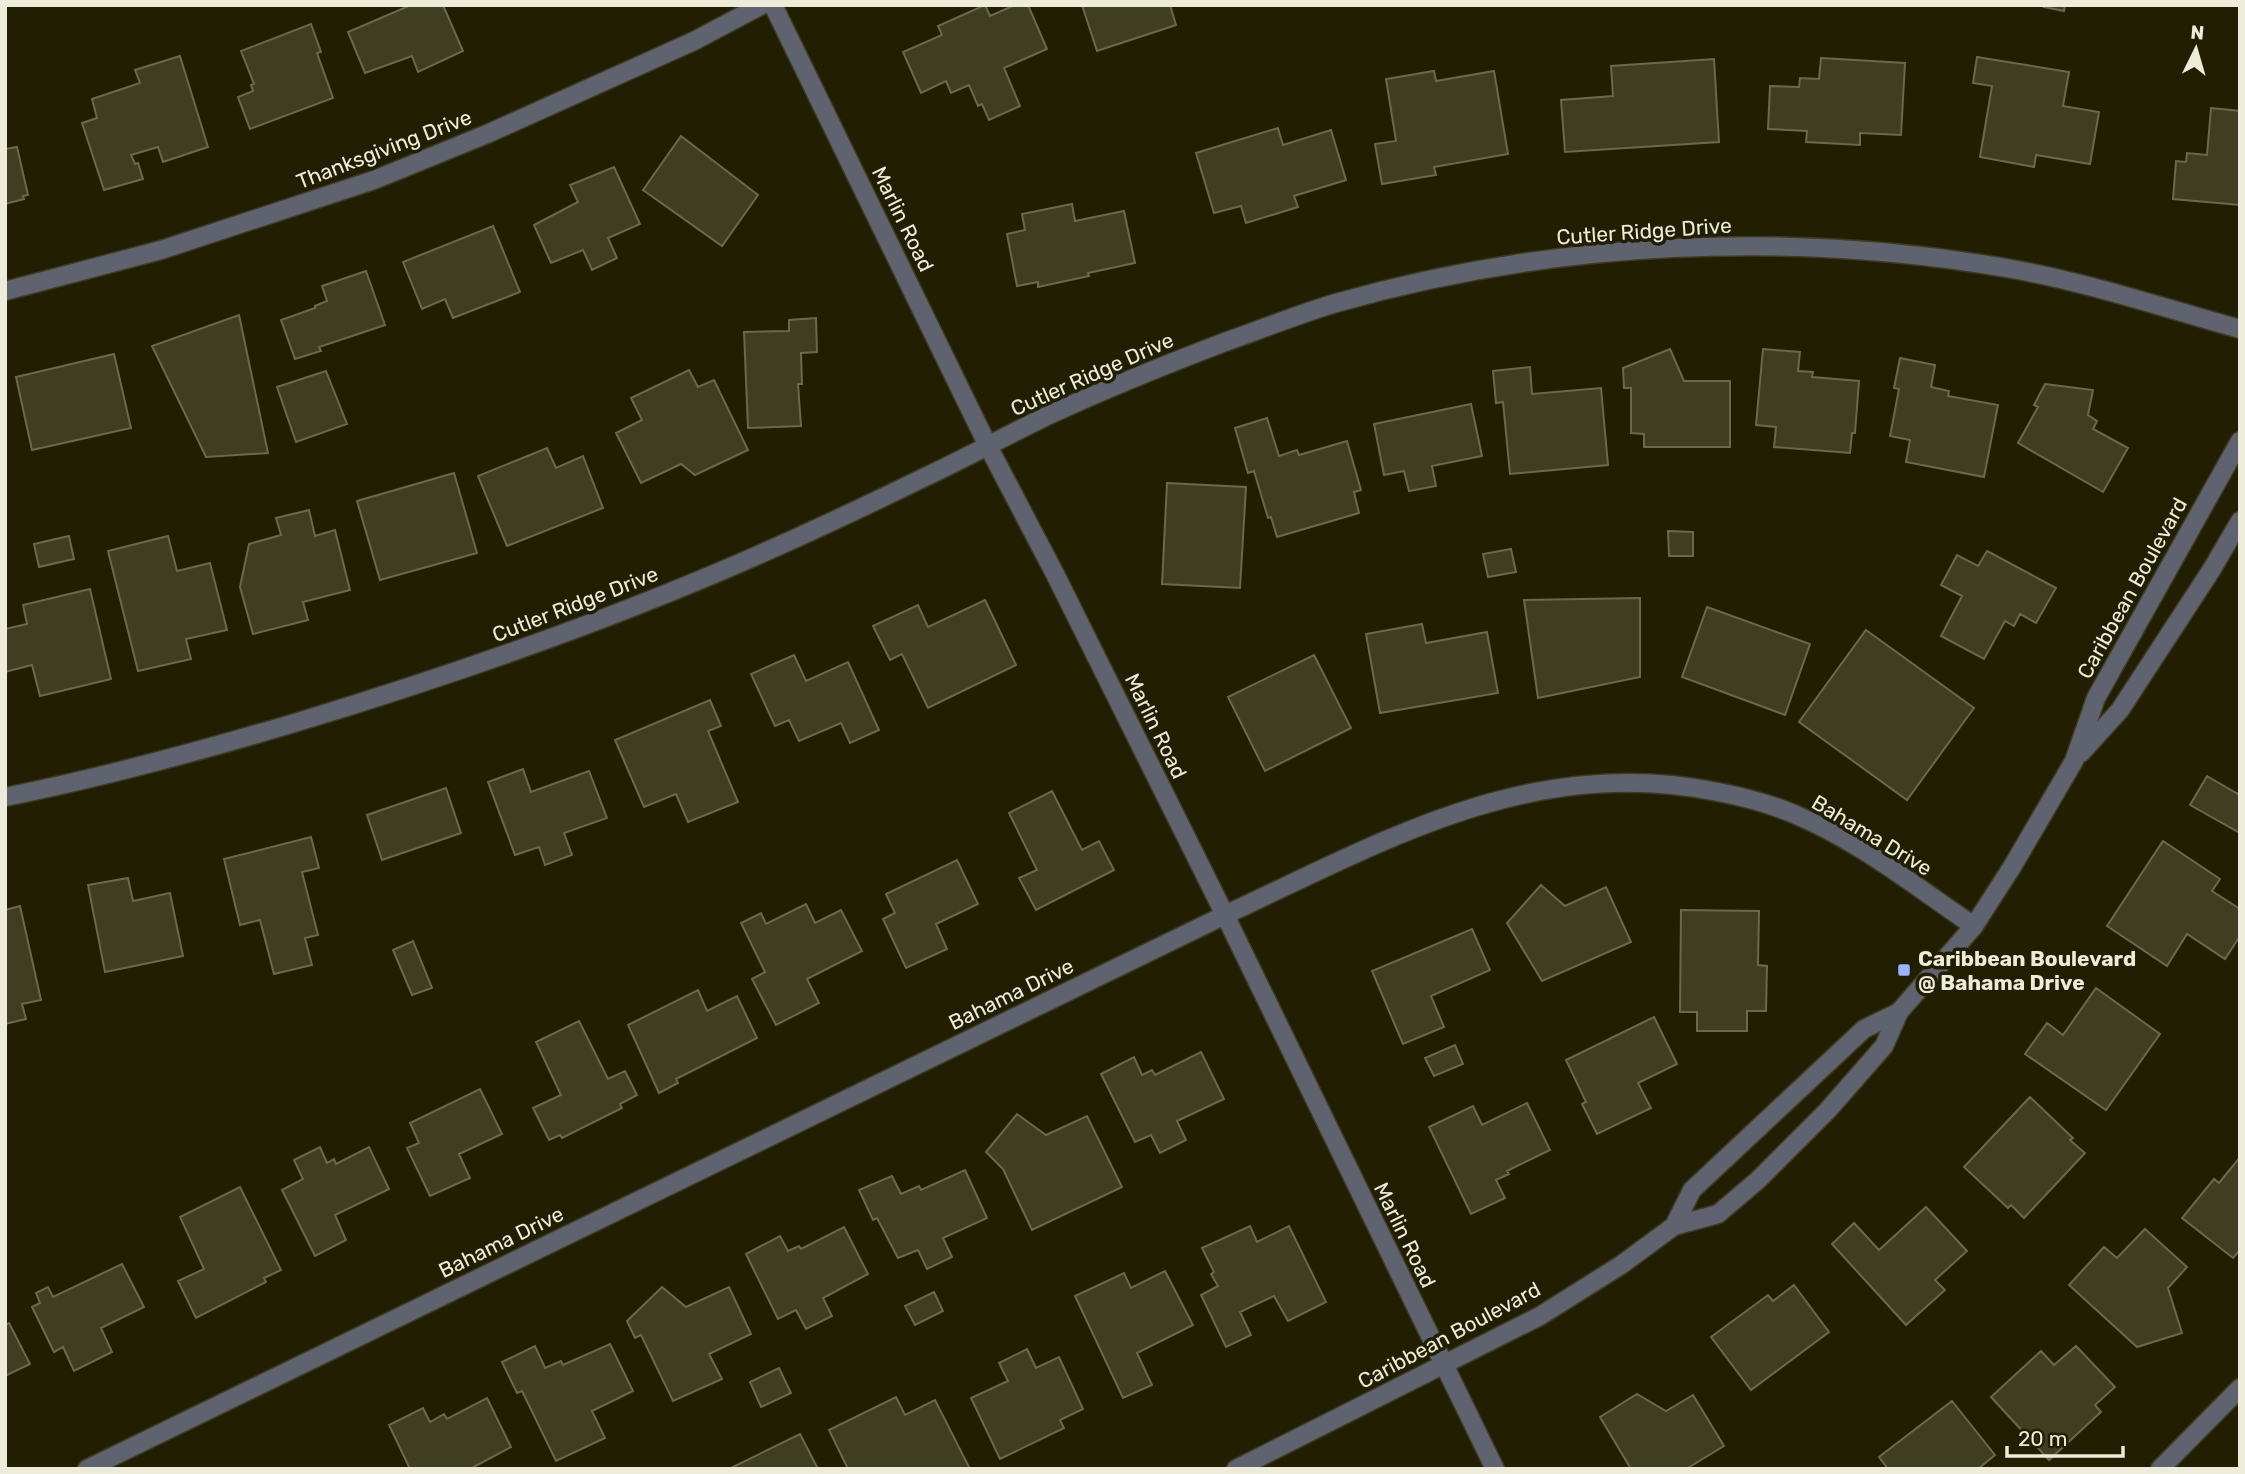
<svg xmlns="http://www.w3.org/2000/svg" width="2245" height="1474" font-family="Rubik,sans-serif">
  <rect width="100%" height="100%" fill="#211e02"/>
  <path fill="#403e21" stroke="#6b694a" stroke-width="2" d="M411,5H443L463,51L418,72L412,56L365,73L348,32Z
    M985,5L990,16L1015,5H1028L1047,49L1004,68L1020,106L989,120L982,104L978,106L969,85L951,93L946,81L921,93L903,52L942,35L938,26Z
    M1082,5H1170L1176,25L1097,51Z
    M2045,5H2065L2064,11L2044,7Z
    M311,24L321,52L317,53L333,98L250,129L238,97L253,91L251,85L254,84L241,51Z
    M180,56L208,147L163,162L158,147L131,155L135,164L138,163L143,179L104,190L82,123L97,118L92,99L140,83L135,70Z
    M1977,57L2069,72L2063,106L2099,112L2090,164L2036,155L2034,167L1980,157L1992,86L1973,83Z
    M1821,58L1905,63L1901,135L1860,133V145L1806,142L1807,131L1768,129L1770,86L1799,87L1800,78L1819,79Z
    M1714,59L1719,142L1565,152L1561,100L1613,96L1611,66Z
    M1434,71L1436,81L1494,71L1508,154L1434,167L1436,175L1382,184L1375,144L1396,141L1386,79Z
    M2211,108L2240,111V205L2173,199L2176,161L2186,162L2187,153L2207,155Z
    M1278,128L1283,145L1331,130L1346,180L1294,196L1298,207L1246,223L1241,206L1214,213L1196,153Z
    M681,136L758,195L722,246L643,190Z
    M17,147L28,195L23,196L24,199L5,204V149Z
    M614,167L640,224L608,238L617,258L592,270L583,250L551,263L534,225L578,202L570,185Z
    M1072,204L1075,221L1124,211L1135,263L1088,273L1089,276L1038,287V282L1017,286L1007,234L1025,230L1022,214Z
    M493,226L520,292L453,318L445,299L422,309L403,262Z
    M366,271L385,325L319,347L321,351L295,359L281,320L315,308V306L327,301L322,286Z
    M239,315L268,453L206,457L152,346Z
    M816,318L817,352L801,353L802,384H798L801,426L748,428L744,332L789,331V320Z
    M1670,349L1684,381H1730V447H1644V434L1631,433V388H1624L1623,368Z
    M1763,349L1800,352L1798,371L1813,372L1812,377L1859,381L1855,433H1852L1850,453L1774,447L1776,427L1756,425Z
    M114,354L131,428L32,450L16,377Z
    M1900,358L1935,365L1931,387L1949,391L1948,396L1998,405L1984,477L1906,462L1910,440L1890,436L1899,389L1894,388Z
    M1530,367L1532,394L1601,388L1608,465L1510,474L1503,402L1496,403L1493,371Z
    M689,370L698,387L714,380L748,450L695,475L681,464L641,483L616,433L642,420L631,398Z
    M326,371L347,424L296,442L277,387Z
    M2045,384L2093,390L2088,415L2097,421L2093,429L2128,448L2103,492L2018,443L2038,407L2034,405Z
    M1471,404L1482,456L1432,466L1436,486L1409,491L1404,471L1384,475L1374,424Z
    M1267,418L1279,456L1297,450L1299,455L1347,441L1361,490L1354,492L1359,513L1277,537L1271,517L1268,518L1254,471L1248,473L1235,428Z
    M547,448L556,468L583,456L603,508L507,546L478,476Z
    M454,473L477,553L380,580L357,501Z
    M1167,483L1246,487L1240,588L1162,584Z
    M309,510L315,536L335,530L350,590L303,602L308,620L253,634L240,587L249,544L281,535L276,518Z
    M1668,531L1693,532V556H1669Z
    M69,536L74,559L39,567L34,544Z
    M168,536L177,571L210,563L227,630L186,639L191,659L138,671L108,551Z
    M1511,549L1516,572L1488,577L1483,554Z
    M1987,551L2056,588L2036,623L2020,614L2014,626L2005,621L1984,659L1941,636L1962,596L1941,585L1957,555L1978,566Z
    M90,589L111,679L40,696L32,665L5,672V629L27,624L23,605Z
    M1640,598V677L1538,698L1524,600Z
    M985,600L1016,665L928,708L902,654L890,660L873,626L918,605L928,627Z
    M1707,607L1810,644L1785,715L1682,677Z
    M1422,624L1426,643L1487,632L1498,693L1380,713L1366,634Z
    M1866,630L1974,708L1907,800L1799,722Z
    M794,655L806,681L848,662L879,730L850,743L841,723L799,741L789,720L775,726L751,674Z
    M1314,655L1351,728L1265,771L1228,697Z
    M710,700L721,726L708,731L738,802L688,822L676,794L644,807L615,740Z
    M523,769L531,792L589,771L607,818L564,833L572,855L545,865L539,847L515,855L488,782Z
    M2207,776L2238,794L2240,790V833L2190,805Z
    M446,788L461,833L382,860L367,815Z
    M1052,791L1082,850L1099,841L1114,870L1036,910L1019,878L1037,870L1009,813Z
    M311,837L319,868L302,872L318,935L305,938L312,965L274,974L260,920L240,925L224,859Z
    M2163,841L2220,879L2212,891L2240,909V936L2225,959L2187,934L2167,966L2107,926Z
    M957,860L978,904L936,924L947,949L906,968L883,919L895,913L886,894Z
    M128,878L133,901L170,893L183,956L105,972L88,885Z
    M1541,885L1565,906L1606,887L1631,942L1542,981L1507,923Z
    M806,904L815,923L841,910L862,951L807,979L819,1003L776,1025L752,979L765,972L741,923L761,913L766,924Z
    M20,906L41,1000L22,1004L26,1019L5,1024V910Z
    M1681,910L1759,911L1758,965L1767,966L1766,1011H1747V1031H1697V1012H1680Z
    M1472,929L1490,970L1431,996L1444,1027L1403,1044L1372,971Z
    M413,941L432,988L412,995L393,950Z
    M2096,988L2160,1034L2106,1110L2025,1054L2047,1023L2063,1035Z
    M698,990L707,1011L737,996L757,1038L676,1079L678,1083L659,1093L628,1025Z
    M1654,1017L1677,1064L1638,1083L1651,1108L1597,1134L1582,1104L1586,1102L1566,1060Z
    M579,1021L608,1079L625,1071L637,1095L620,1104L622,1108L562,1138L560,1135L549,1140L533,1108L561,1095L536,1042Z
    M1455,1045L1463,1064L1434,1076L1425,1058Z
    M1201,1052L1224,1099L1177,1121L1186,1140L1160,1153L1151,1135L1135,1142L1101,1074L1134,1057L1142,1075L1152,1070L1155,1075Z
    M480,1089L502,1134L459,1154L470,1178L430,1196L407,1148L419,1143L410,1123Z
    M2030,1097L2073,1138L2070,1140L2085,1153L2024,1218L2011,1205L2008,1208L1964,1167Z
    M1527,1103L1550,1150L1507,1171L1509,1174L1496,1180L1505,1198L1471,1214L1429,1127L1473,1106L1482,1125Z
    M1017,1114L1046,1135L1087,1116L1122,1187L1032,1230L1003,1169L986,1152Z
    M320,1147L327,1163L334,1159L336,1164L369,1147L389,1189L335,1215L346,1240L315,1256L282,1190L303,1179L294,1160Z
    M2240,1157V1250L2233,1258L2182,1218L2214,1179L2219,1183Z
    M965,1170L987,1218L943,1238L952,1257L927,1269L918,1250L898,1258L877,1218L873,1220L859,1190L892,1176L901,1194L919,1186L921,1190Z
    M240,1187L281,1270L264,1278L266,1282L196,1318L178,1281L204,1269L180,1217Z
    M1926,1207L1967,1251L1935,1280L1945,1290L1906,1325L1832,1244L1854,1223L1879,1250Z
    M1250,1226L1257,1242L1289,1226L1326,1302L1288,1321L1274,1296L1240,1312L1251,1335L1226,1347L1201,1295L1218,1286L1211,1274L1214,1272L1202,1248Z
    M844,1227L868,1274L823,1298L832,1316L806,1329L796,1310L778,1319L746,1254L780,1236L788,1251L799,1246L801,1249Z
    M2145,1229L2187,1267L2168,1288L2182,1333L2137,1347L2069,1285L2104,1247L2117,1258Z
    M122,1264L144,1307L101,1328L112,1352L74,1371L63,1347L54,1352L32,1307L40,1303L36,1293L48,1287L53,1297Z
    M1165,1271L1193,1325L1137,1353L1152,1385L1123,1398L1075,1296L1124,1273L1131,1288Z
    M1794,1285L1829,1332L1751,1390L1711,1337L1768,1295L1773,1301Z
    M662,1287L686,1307L729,1287L751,1334L709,1354L722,1379L673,1401L641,1335L635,1338L627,1321Z
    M934,1292L943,1311L915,1325L905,1306Z
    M9,1323L30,1364L5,1376V1325Z
    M610,1344L633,1391L592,1411L605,1438L556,1461L522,1391L517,1393L502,1362L535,1346L545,1368L561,1361L563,1365Z
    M2076,1346L2115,1387L2095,1405L2101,1412L2049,1460L1991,1397L2041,1351L2054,1365Z
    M1027,1349L1036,1368L1059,1357L1083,1409L1060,1420L1064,1428L1000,1459L971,1398L1008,1381L999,1363Z
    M779,1368L791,1393L761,1407L750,1382Z
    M1637,1394L1666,1411L1693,1395L1724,1446L1686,1469H1631L1600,1417Z
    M896,1397L905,1415L935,1400L970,1469H848L829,1430Z
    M487,1398L511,1447L470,1469H410L389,1425L423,1408L430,1422L444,1414L447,1419Z
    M1952,1401L1995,1455L1978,1469H1888L1879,1457Z
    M800,1434L818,1469H729Z"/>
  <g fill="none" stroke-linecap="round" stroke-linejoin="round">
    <g stroke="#3e3b20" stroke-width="21">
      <path id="minor" d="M773,5L988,446L1055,574L1225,915L1495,1469
        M5,291L161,250L374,180L487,134L694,41L762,5
        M2081,753L2120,710L2212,569L2240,521
        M5,797C105,777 204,750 301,721C459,673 614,619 765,552C819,528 872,503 925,477C968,457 1009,434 1051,414C1108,388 1167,364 1225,342C1262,329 1299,314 1336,303C1554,241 1790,230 2012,269C2090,283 2164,308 2240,329
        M1674,1226L1692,1190L1864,1029L1899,1012
        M87,1469L1225,915C1386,840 1533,754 1718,792C1744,797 1770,804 1794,814C1859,841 1916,887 1974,926
        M1236,1469L1540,1316L1621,1265L1674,1226L1718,1214L1758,1180L1828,1110L1884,1046L1899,1012L1974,926L2012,867L2074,761L2096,698L2240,441
        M2160,1469L2240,1388"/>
    </g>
    <use href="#minor" stroke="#5e636f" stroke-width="18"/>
  </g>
  <rect fill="#9bb4fd" stroke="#211e02" stroke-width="2.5" x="1897" y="963" width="14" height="14" rx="3.5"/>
  <g text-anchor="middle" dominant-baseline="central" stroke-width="7" stroke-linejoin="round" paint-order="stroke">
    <g font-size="21" fill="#edecdb" stroke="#211e02">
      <text transform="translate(384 149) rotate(-21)">Thanksgiving Drive</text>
      <text transform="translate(903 219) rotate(64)">Marlin Road</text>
      <text transform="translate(1644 231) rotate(-4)">Cutler Ridge Drive</text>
      <text transform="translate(1092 374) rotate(-24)">Cutler Ridge Drive</text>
      <text transform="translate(2132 588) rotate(-61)">Caribbean Boulevard</text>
      <text transform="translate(575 604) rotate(-21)">Cutler Ridge Drive</text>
      <text transform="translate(1156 726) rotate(64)">Marlin Road</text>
      <text transform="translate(1872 835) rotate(31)">Bahama Drive</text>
      <text transform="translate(1011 994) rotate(-26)">Bahama Drive</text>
      <text transform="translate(1405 1235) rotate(64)">Marlin Road</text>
      <text transform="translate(501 1242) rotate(-26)">Bahama Drive</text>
      <text transform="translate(1449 1335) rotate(-28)">Caribbean Boulevard</text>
    </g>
    <g font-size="21" font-weight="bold" fill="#edecdb" stroke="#211e02" text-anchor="start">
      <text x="1918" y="958">Caribbean Boulevard<tspan x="1918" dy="24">@ Bahama Drive</tspan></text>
    </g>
  </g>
  <rect width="2245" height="1474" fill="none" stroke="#edecdb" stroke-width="14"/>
  <g transform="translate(2196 49) rotate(5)" stroke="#211e02" stroke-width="5" paint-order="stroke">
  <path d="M0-5L12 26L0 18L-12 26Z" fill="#edecdb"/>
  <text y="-10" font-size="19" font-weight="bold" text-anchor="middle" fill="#edecdb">N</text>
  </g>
  <path d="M2007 1446v10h116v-10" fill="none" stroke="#edecdb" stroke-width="3.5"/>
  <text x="2018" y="1446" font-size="21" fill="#edecdb" stroke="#211e02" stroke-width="5" paint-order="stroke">20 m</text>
</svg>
